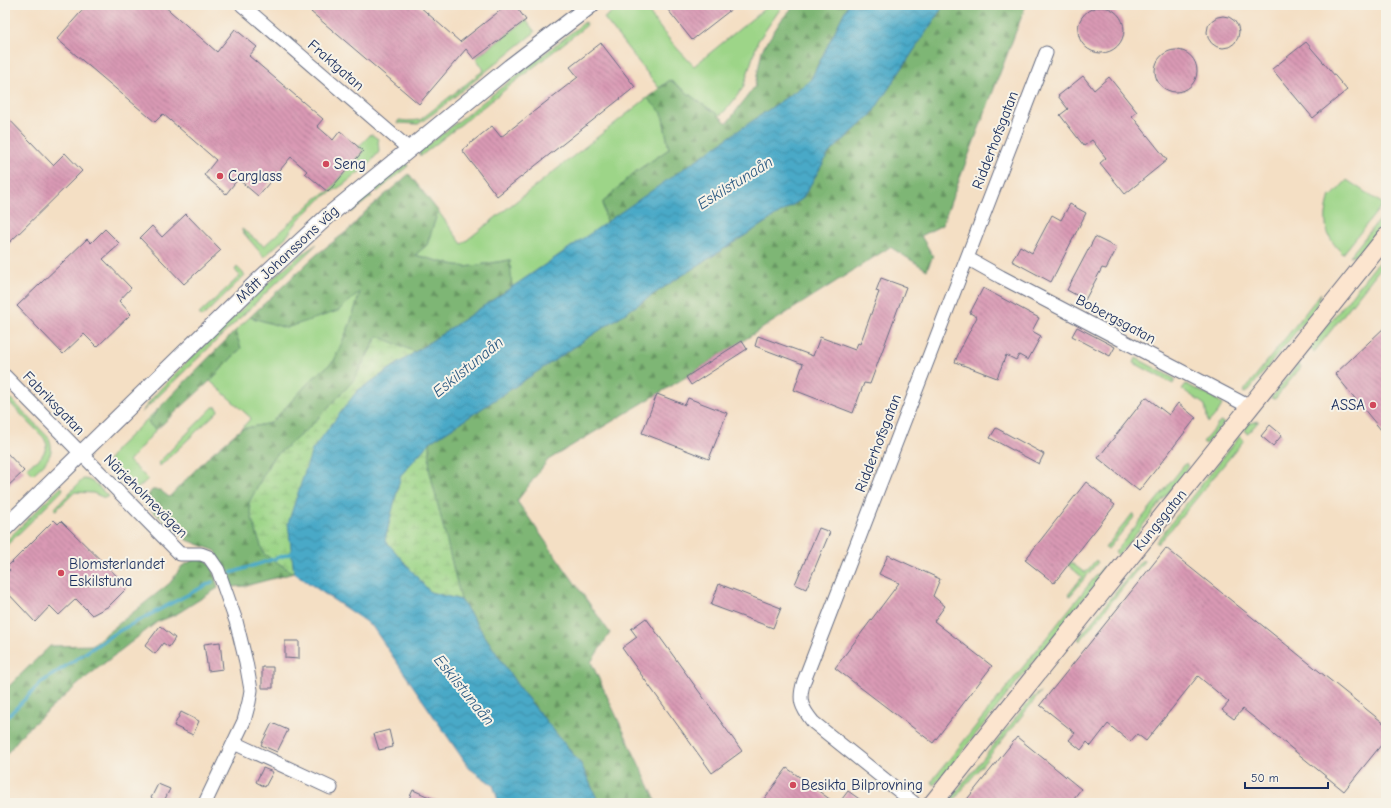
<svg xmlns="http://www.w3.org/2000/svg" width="1391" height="808" font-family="'Comic Neue',sans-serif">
  <defs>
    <pattern id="forest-firs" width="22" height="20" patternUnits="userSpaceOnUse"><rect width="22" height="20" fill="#7eb674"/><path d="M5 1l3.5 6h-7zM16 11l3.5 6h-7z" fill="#669462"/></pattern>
    <pattern id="wetland-marsh" width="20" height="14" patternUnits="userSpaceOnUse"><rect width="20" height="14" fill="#9dd588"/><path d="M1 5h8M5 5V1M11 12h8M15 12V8" fill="none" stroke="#87b778"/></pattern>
    <pattern id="water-waves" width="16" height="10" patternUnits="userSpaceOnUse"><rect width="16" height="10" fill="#48a9c7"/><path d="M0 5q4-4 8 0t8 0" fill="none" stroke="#3b8aa5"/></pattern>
    <pattern id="building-back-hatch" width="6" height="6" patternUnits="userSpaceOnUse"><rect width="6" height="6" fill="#d999b4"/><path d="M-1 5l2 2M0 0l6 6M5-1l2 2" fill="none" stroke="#af7d96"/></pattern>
  </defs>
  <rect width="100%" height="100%" fill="#f7f3e8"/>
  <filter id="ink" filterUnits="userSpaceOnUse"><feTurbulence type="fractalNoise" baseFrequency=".025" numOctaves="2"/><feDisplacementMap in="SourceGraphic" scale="8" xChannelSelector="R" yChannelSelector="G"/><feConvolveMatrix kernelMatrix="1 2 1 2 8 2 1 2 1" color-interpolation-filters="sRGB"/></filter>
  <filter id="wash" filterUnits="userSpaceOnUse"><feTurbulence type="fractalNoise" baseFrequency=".012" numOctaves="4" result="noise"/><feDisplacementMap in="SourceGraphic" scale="16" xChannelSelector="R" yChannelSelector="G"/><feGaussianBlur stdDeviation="0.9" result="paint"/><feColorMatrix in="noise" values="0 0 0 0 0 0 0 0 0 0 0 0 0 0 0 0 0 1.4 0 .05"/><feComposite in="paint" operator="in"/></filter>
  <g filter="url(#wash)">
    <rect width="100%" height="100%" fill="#f4dfc4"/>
    <path fill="#9dd588" stroke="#5c8273" d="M621,5H644C658,27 675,47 694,66L769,5H783L758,41L743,88L728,108L719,116L698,101L670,80L659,88L604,18Z
      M526,20L535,32L434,113L418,124L397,123L399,120L407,121L420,120L484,70L476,58Z
      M585,22L587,25L422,155H419L420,152L427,146Z
      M647,98L662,113L669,149L635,172L603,202L606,223L512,287L509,260L466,267L442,262L415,255L427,245L438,211L462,244Z
      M371,134L378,139L379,152L368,165L343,185L323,197L299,219L287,236L264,257L242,231V229L264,246L318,197L328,192L363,151L358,147Z
      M407,164L408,166L377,192L375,190L379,185Z
      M1347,180L1383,204L1343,254C1323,235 1323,220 1330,195L1332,196Z
      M369,194L372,196L351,213L361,200Z
      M1386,211V219L1359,254L1350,256Z
      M317,244L141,413C163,382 194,356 222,329C252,300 281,266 317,244Z
      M1386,253V261L1314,352L1309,348Z
      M237,267L245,275L202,317L199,314L240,276L235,270Z
      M361,291L350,324L334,361L312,379L271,423L241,429L251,418L210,381L241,348L235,331L250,317L286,328Z
      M1321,293L1318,303L1312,312L1249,390L1245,393L1243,392Z
      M1136,358L1175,379L1173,384L1134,363Z
      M1298,364L1301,367L1275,399L1271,398Z
      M1186,384L1219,401L1222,405L1218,412L1208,423L1205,405L1182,389Z
      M11,399L49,438C56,455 45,463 33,474L27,468C30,463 34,463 38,460C43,456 45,450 47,445L44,438L8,401Z
      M213,407H217L218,411L160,466L158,463Z
      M159,408L148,423L156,430L129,461L148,479L144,483L133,492C122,483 111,475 108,461L116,449Z
      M1259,421L1248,433L1244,431L1250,423Z
      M1220,422L1224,423L1206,444L1203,442Z
      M1240,436L1244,440L1174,526L1157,544L1156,542Z
      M1186,463L1189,466L1133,538L1118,555L1115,552Z
      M83,479C93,479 100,489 108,496L105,498L93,493L75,492L56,510L54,509Z
      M61,487L63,488L62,491L5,547V542Z
      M1133,513L1135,516L1108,549L1105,548Z
      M1096,560L1098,562L1070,596L1068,595L1082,577L1068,565L1070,562L1085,573Z
      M1145,560L1080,641L1078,639L1141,561Z
      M1103,567L1107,569L949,768L934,785L932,782L935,777Z
      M1041,692L954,800L952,798L957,791L1031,699Z"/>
    <path fill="url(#forest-firs)" stroke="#4c7269" d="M795,5H848L810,81L606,223L603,202L635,172L669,149L662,113L647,98L670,80L698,101L716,113L727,123L755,86L762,50L782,19Z
      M944,5H1026L942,225L921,236L933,256L927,270L890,247L686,377L548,460L517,501L610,633L591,662L657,803H599L581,764L520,689L461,600L429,469L430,442L466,419L672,282L802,199L829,153L871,115Z
      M409,174L438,211L427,245L415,255L442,262L466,267L510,260L512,287L415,352L377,336L354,380L309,428L272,459L249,503L253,522L264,554L294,573L245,586L230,587L216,551L187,540L143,503L152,490H160L169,497L211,454L241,429L271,423L312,379L334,361L350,324L360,292L338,311L286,328L250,317L316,255L350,229L365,212Z
      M235,331L241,348L210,381L156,430L148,423L159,408Z
      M197,558L207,561L213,569L218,588L175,615L157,622L84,679L24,732L5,756V690L50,646L92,645L170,583L182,566Z"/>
    <path fill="url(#wetland-marsh)" stroke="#5c8273" d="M378,336L415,352L357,391L292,553L294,573L264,554L253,522L249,503L272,459L309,428L354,380Z
      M430,442L429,469L461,600L430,592L385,540L401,475Z"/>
    <path fill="url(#water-waves)" stroke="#326c92" d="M848,5H944L871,115L829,153L802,199L672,282L466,419L430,442L401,475L385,540L430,592L461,600L520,689L581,764L599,803H499L493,785L469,768L372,626L294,573L288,523L312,450L357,391L539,269L810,81Z"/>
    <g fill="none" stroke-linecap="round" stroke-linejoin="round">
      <path stroke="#48a9c7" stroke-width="3.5" d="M231,573L292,553L294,551
        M5,719L42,682L115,633L212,582"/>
    </g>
    <g id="blocks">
      <path fill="url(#building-back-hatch)" d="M87,5H163L217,52L235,29L257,47L249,56L323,119L317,126L333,140L340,131L363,151L328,192L305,173L307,171L291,157L258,196L238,179L226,194L204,175L216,160L163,114L155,122L57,39Z
        M318,5H418L460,42L502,9L499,5H515L526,20L474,59L466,49L419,104L311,12Z
        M664,5H737L692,40Z
        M1078 30a23 23 0 1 1 46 0a23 23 0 1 1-46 0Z
        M1207 32a16 16 0 1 1 32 0a16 16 0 1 1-32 0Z
        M1306,42L1347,90L1313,118L1272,69Z
        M601,43L635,87L497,196L462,150L492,126L501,137L578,77L570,67Z
        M1155 71a21 21 0 1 1 42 0a21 21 0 1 1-42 0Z
        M1083,76L1094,90L1109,77L1137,112L1132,116L1167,160L1125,194L1100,163L1106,158L1092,140L1084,146L1060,115L1068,109L1058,96Z
        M5,115L53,165L65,153L82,171L5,247Z
        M1070,204L1086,213L1051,282L1012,261L1020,246L1032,253L1052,215L1061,220Z
        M186,214L221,250L184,284L140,238L152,226L162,237Z
        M105,229L120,244L103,259L131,288L119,301L131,314L97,347L84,334L63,354L17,306L87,239L91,243Z
        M1095,237L1117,248L1106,269L1102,268L1085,300L1067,290Z
        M881,278L906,287L870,384L864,383L853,413L794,390L803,364L755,346L758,336L813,356L820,337L855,350L858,343L860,344L879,292L876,291Z
        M983,288L1039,318L1032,331L1041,336L1028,360L1019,355L1016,360L1006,355L997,378L955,362L960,350L977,317L970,313Z
        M1386,326V436L1335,374Z
        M1077,327L1115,347L1110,356L1072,336Z
        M742,341L747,349L691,385L686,377Z
        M657,394L685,405L688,398L727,413L709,459L642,433Z
        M1146,397L1169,415L1178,403L1196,418L1139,491L1098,458Z
        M1270,425L1282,435L1273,446L1261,436Z
        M996,428L1044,454L1039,464L990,438Z
        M5,451L24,471L5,489Z
        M1086,482L1115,505L1054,583L1025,560Z
        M54,520L58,524L61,521L128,587L109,606L92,615L76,599L59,615L50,606L35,622L5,590V575L10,570L7,567Z
        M819,528L830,532L806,589L795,584Z
        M1166,548L1386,725V739L1344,791L1243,709L1234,719L1222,710L1229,702L1198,676L1146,741L1137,734L1130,742L1108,724L1091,746L1087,742L1081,750L1069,740L1075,733L1040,705Z
        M888,555L940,579L933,596L945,606L934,621L992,666L933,743L835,668L899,583L879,574Z
        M719,584L781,608L773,628L711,605Z
        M646,618L742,751L712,773L622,648L637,637L631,629Z
        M160,626L175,638L169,647L163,643L155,654L145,646Z
        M285,641H299V659L285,658Z
        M220,642L223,669L208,671L204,644Z
        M262,667H273V688H262Z
        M181,712L199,721L193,735L174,726Z
        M272,723L288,730L277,752L261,745Z
        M389,730L393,747L379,750L374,734Z
        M1017,737L1081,789L1070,803H964Z
        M263,768L273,772L265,787L256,782Z
        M787,768L835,803H761Z
        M158,784L170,789L163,803L151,798Z
        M413,790L443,803H407Z
        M848,791L865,803H839Z"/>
    </g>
  </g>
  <g filter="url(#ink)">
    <use href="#blocks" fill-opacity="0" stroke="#676d82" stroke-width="1"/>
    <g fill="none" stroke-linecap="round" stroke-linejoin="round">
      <g stroke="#676d82" stroke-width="15">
        <path id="minor" d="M242,5L409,149
          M967,258L1001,277L1250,407
          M5,376L180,554H201L209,557L218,570L236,621L246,662L251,690L249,702L244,721L205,803
          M234,743L331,788
          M914,803L813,722C801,707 798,700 804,681L1046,53"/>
      </g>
      <g stroke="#676d82" stroke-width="18">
        <path id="tertiary" d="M5,528L258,281L329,215L510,67L591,5"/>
      </g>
      <g stroke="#676d82" stroke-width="20">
        <path id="secondary" d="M933,803L1386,237"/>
      </g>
      <use href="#minor" stroke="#fff" stroke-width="13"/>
      <use href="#tertiary" stroke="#fff" stroke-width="16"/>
      <use href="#secondary" stroke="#fce5cf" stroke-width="18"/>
    </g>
  </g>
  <g fill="#d1495b" stroke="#f7f3e8" stroke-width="1.5">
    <circle cx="326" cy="164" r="4"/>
    <circle cx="220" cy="176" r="4"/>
    <circle cx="1373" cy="405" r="4"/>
    <circle cx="61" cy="573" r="4"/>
    <circle cx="793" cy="785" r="4"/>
  </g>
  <g text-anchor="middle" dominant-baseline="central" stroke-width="4" stroke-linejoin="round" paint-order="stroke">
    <g font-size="15" fill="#1b2f5e" stroke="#f7f3e8">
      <text transform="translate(336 65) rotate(41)">Fraktgatan</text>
      <text transform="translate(995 140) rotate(-69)">Ridderhofsgatan</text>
      <text transform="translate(287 254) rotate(-43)">Mått Johanssons väg</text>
      <text transform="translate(1116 319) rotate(28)">Bobergsgatan</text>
      <text transform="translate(54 403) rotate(46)">Fabriksgatan</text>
      <text transform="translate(878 443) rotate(-69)">Ridderhofsgatan</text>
      <text transform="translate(146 496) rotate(45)">Närjeholmevägen</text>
      <text transform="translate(1160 520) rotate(-51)">Kungsgatan</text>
    </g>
    <g font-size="15" fill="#1b2f5e" stroke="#f7f3e8" text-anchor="start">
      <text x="334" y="164">Seng</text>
      <text x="228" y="176">Carglass</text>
      <text x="1365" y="405" text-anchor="end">ASSA</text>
      <text x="69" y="564">Blomsterlandet<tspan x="69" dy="17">Eskilstuna</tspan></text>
      <text x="801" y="785">Besikta Bilprovning</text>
    </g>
    <g font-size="16" font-style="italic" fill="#2b5a83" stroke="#f7f3e8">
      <text transform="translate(735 183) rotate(-32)">Eskilstunaån</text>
      <text transform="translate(468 367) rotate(-39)">Eskilstunaån</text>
      <text transform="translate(464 690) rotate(51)">Eskilstunaån</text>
    </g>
  </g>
  <rect width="1391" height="808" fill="none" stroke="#f7f3e8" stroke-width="20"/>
  <path d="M1245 782v6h83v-6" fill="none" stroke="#1b2f5e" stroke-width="2"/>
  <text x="1251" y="782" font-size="12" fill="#1b2f5e" stroke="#f7f3e8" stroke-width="3" paint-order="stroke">50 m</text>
</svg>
